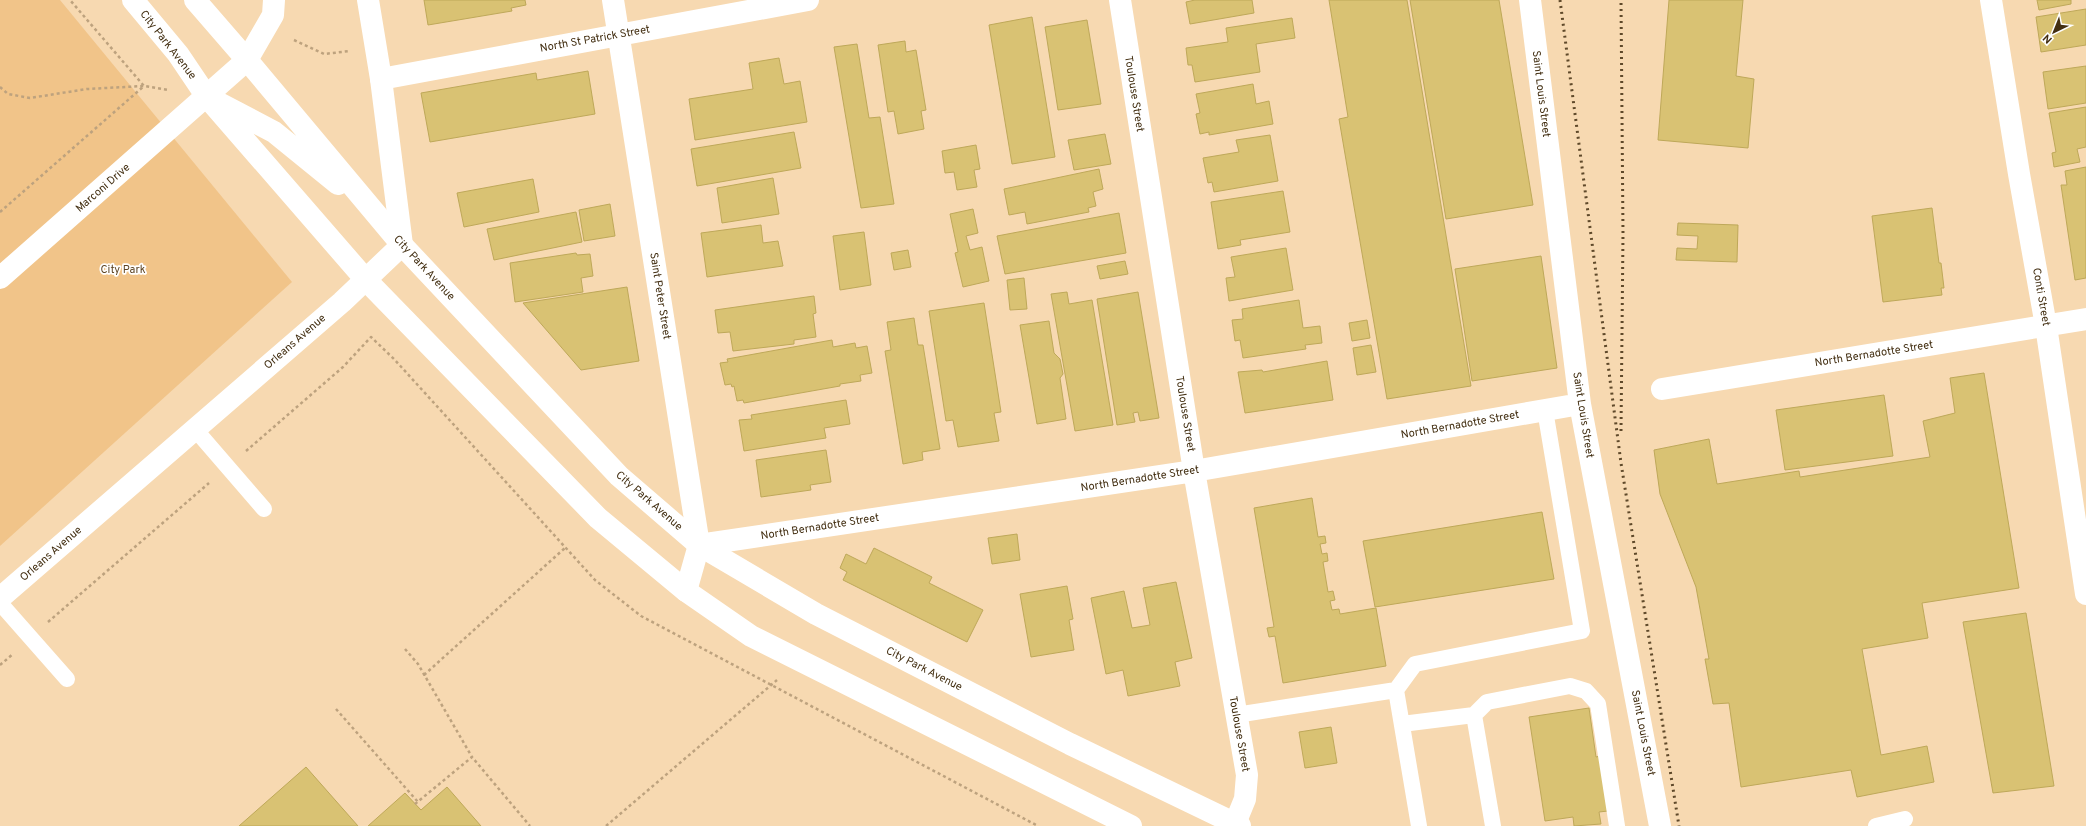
<svg xmlns="http://www.w3.org/2000/svg" width="2086" height="826" font-family="Overpass,sans-serif">
  <rect width="100%" height="100%" fill="#f7d9b1"/>
  <path fill="#f1c489" d="M0,0H60L292,282L0,546Z"/>
  <path fill="#d9c273" stroke="#bea859" d="M424,0H525L526,5L511,8L512,11L428,25Z
    M1252,0L1254,13L1190,24L1186,2L1195,0Z
    M1329,0H1407L1471,386L1387,399L1339,119L1348,117Z
    M1410,0H1499L1533,205L1446,219Z
    M1669,0H1743L1736,76L1754,79L1748,148L1658,140Z
    M2037,0H2071V4L2039,10Z
    M2086,9V45L2041,52L2036,17Z
    M1032,17L1055,157L1012,164L989,25Z
    M1292,18L1295,38L1256,44L1260,72L1195,82L1192,65H1188L1186,48L1228,42L1226,28Z
    M1087,20L1101,104L1058,110L1045,27Z
    M905,41L906,52L916,50L926,110L921,111L924,129L898,134L894,111L888,112L878,45Z
    M857,44L869,118L880,117L894,204L861,208L834,47Z
    M779,58L784,84L800,81L807,122L695,140L689,99L753,89L749,63Z
    M2086,66V103L2048,109L2043,72Z
    M588,71L595,114L430,142L421,93L536,73L537,80Z
    M1253,84L1256,104L1269,101L1273,124L1209,135V132L1200,134L1196,114L1200,113L1196,94Z
    M2086,107V147L2077,149L2080,162L2054,167L2052,153L2056,152L2049,113Z
    M794,132L801,168L697,186L691,149Z
    M1105,134L1111,164L1074,170L1068,140Z
    M1270,135L1278,181L1214,192L1212,182L1208,183L1203,158L1239,152L1236,140Z
    M976,145L980,169L974,170L977,187L957,190L954,172L945,173L942,151Z
    M2086,167V278L2075,280L2061,185H2067L2065,171Z
    M1099,169L1103,189L1093,192L1096,206L1088,208L1089,212L1027,224L1025,212L1009,215L1004,189Z
    M773,178L779,214L722,223L717,188Z
    M533,179L539,212L464,227L457,193Z
    M1283,191L1290,232L1240,240L1241,245L1218,249L1211,202Z
    M610,204L615,236L584,241L579,210Z
    M1932,208L1939,263H1941L1944,288H1941L1942,295L1883,302L1872,216Z
    M973,209L978,233L966,236L970,250L982,247L989,281L963,287L955,253L958,252L950,214Z
    M576,212L582,242L494,260L487,229Z
    M1119,213L1126,253L1005,274L997,236Z
    M1678,223L1738,225L1737,262L1676,260L1677,248L1697,249L1698,236L1677,235Z
    M761,225L763,243L778,241L783,266L707,277L701,233Z
    M864,232L871,285L840,290L833,236Z
    M1286,248L1293,290L1229,301L1226,278L1235,277L1231,257Z
    M908,250L911,267L894,270L891,253Z
    M576,253L577,255L590,254L593,276L581,278L583,292L515,302L510,263Z
    M1541,256L1557,368L1472,381L1455,269Z
    M1125,261L1128,274L1100,279L1097,266Z
    M1024,278L1027,309L1010,310L1007,280Z
    M627,287L639,361L581,370L523,303Z
    M1067,292L1069,304L1092,300L1113,425L1075,431L1051,294Z
    M1138,292L1159,418L1140,421L1138,412L1133,413L1135,422L1117,425L1097,299Z
    M814,296L816,313L813,314L816,337L794,340V344L733,351L730,332L718,333L715,310Z
    M1299,300L1303,328L1320,326L1322,343L1305,345L1306,349L1243,358L1240,340L1235,341L1232,320L1243,319L1242,309Z
    M984,303L1001,412L994,413L999,441L958,447L953,420L946,421L929,311Z
    M914,318L918,345H923L940,449L922,452L923,460L903,464L885,351L891,350L887,322Z
    M1367,320L1370,338L1352,341L1349,323Z
    M1049,321L1054,353L1060,359L1063,374L1060,378L1066,419L1037,424L1020,325Z
    M832,340L833,347L855,343L856,348L867,346L872,373L860,375L861,381L840,384V386L744,403L743,400L737,401L734,386L732,387L731,384L725,385L720,363L728,362L727,359Z
    M1371,345L1376,372L1357,375L1353,348Z
    M1327,361L1333,400L1245,413L1238,372L1262,370L1263,372Z
    M1984,373L2019,588L1922,603L1928,638L1862,649L1881,755L1927,746L1934,782L1857,797L1851,770L1741,787L1729,703L1713,704L1705,659H1709L1696,587L1660,494L1654,450L1709,439L1717,484L1799,471L1800,477L1930,457L1923,421L1955,413L1950,378Z
    M1884,395L1893,456L1785,470L1776,410Z
    M846,400L850,424L824,428L826,438L744,451L739,420L752,419L751,415Z
    M826,450L831,482L810,485L811,490L761,497L756,460Z
    M1312,498L1318,537L1325,536L1326,543L1320,544L1322,554L1327,553L1328,561L1323,562L1328,592L1333,591L1335,600L1330,601L1332,610L1339,609L1340,614L1376,608L1386,666L1283,683L1275,636L1269,637L1267,628L1274,627L1254,508Z
    M1542,512L1554,579L1375,607L1363,541Z
    M1017,534L1020,560L992,564L988,538Z
    M874,548L932,577L929,583L983,610L967,642L843,580L847,572L840,568L846,554L866,564Z
    M1176,582L1192,658L1175,662L1180,686L1128,696L1123,670L1106,674L1091,598L1124,591L1132,628L1150,625L1143,588Z
    M1067,586L1073,619L1069,620L1074,650L1031,657L1020,594Z
    M2026,613L2054,786L1993,793L1963,622Z
    M1589,708L1596,757L1600,756L1608,811L1599,812L1601,824L1574,826L1573,817L1545,821L1529,717Z
    M1331,727L1337,763L1305,768L1299,732Z
    M306,767L358,826H239Z
    M447,787L481,826H368L405,793L421,810Z"/>
  <g fill="none" stroke-linecap="round" stroke-linejoin="round">
    <path stroke="#bda27e" stroke-width="2.5" stroke-dasharray="3 3" stroke-linecap="butt" d="M294,40L324,54L350,51
      M0,87L8,94L30,98L87,89L144,86L169,90
      M0,212L144,86L70,0
      M246,451L343,367L371,337L394,359L595,580L641,616L1038,826
      M48,622L209,483
      M405,649L418,664L472,757
      M0,665L13,654
      M424,675L566,547
      M336,709L418,802
      M415,804L472,757L530,826
      M606,826L777,680"/>
    <path stroke="#fff" stroke-width="16" d="M194,428L264,509
      M0,603L67,679
      M1396,690L1415,664L1582,631L1545,410
      M1236,715L1396,690L1419,826
      M1474,715L1487,702L1570,686L1586,691L1598,704L1617,826
      M1402,724L1474,715L1493,826
      M1876,826L1905,819"/>
    <path stroke="#fff" stroke-width="22" d="M613,0L699,545L686,591
      M1120,0L1194,471L1247,775L1245,799L1234,826
      M1530,0L1580,404L1660,826
      M1991,0L2019,174L2046,326L2086,594
      M381,79L808,0
      M1662,389L2086,319
      M699,545L1194,471L1580,404"/>
    <path stroke="#fff" stroke-width="22" d="M0,278L247,60L273,15L274,0
      M0,598L342,302L402,245L381,79L368,0"/>
    <path stroke="#fff" stroke-width="22" d="M133,0L178,54L207,97L366,280L598,518L686,591L751,636L1131,826
      M195,0L247,60L402,245L619,476L699,545L816,614L1070,744L1240,826
      M215,101L274,132L338,184"/>
    <path stroke="#5f492a" stroke-width="3" stroke-dasharray="2 4" stroke-linecap="butt" d="M1560,0L1621,463L1679,826
      M1621,431L1623,234L1621,0"/>
  </g>
  <g text-anchor="middle" dominant-baseline="central" stroke-width="3.5" stroke-linejoin="round" paint-order="stroke">
    <g font-size="11" fill="#422e11" stroke="#fff">
      <text transform="translate(595 39) rotate(-10)">North St Patrick Street</text>
      <text transform="translate(168 45) rotate(52)">City Park Avenue</text>
      <text transform="translate(1134 94) rotate(81)">Toulouse Street</text>
      <text transform="translate(1541 94) rotate(83)">Saint Louis Street</text>
      <text transform="translate(103 188) rotate(-41)">Marconi Drive</text>
      <text transform="translate(424 268) rotate(47)">City Park Avenue</text>
      <text transform="translate(660 296) rotate(81)">Saint Peter Street</text>
      <text transform="translate(2041 297) rotate(80)">Conti Street</text>
      <text transform="translate(295 342) rotate(-41)">Orleans Avenue</text>
      <text transform="translate(1874 354) rotate(-9)">North Bernadotte Street</text>
      <text transform="translate(1185 414) rotate(81)">Toulouse Street</text>
      <text transform="translate(1583 415) rotate(81)">Saint Louis Street</text>
      <text transform="translate(1460 425) rotate(-10)">North Bernadotte Street</text>
      <text transform="translate(1140 479) rotate(-9)">North Bernadotte Street</text>
      <text transform="translate(649 501) rotate(41)">City Park Avenue</text>
      <text transform="translate(820 527) rotate(-9)">North Bernadotte Street</text>
      <text transform="translate(51 554) rotate(-41)">Orleans Avenue</text>
      <text transform="translate(924 669) rotate(27)">City Park Avenue</text>
      <text transform="translate(1643 733) rotate(79)">Saint Louis Street</text>
      <text transform="translate(1239 734) rotate(80)">Toulouse Street</text>
    </g>
    <g font-size="11" fill="#5d4423" stroke="#fff">
      <text x="123" y="270">City Park</text>
    </g>
  </g>
  <g transform="translate(2054 32) rotate(223)" stroke="#ffffff" stroke-width="3" paint-order="stroke">
  <path d="M0-3L7 15L0 10L-7 15Z" fill="#422e11"/>
  <text y="-6" font-size="11" font-weight="bold" text-anchor="middle" fill="#422e11">N</text>
  </g>
</svg>
